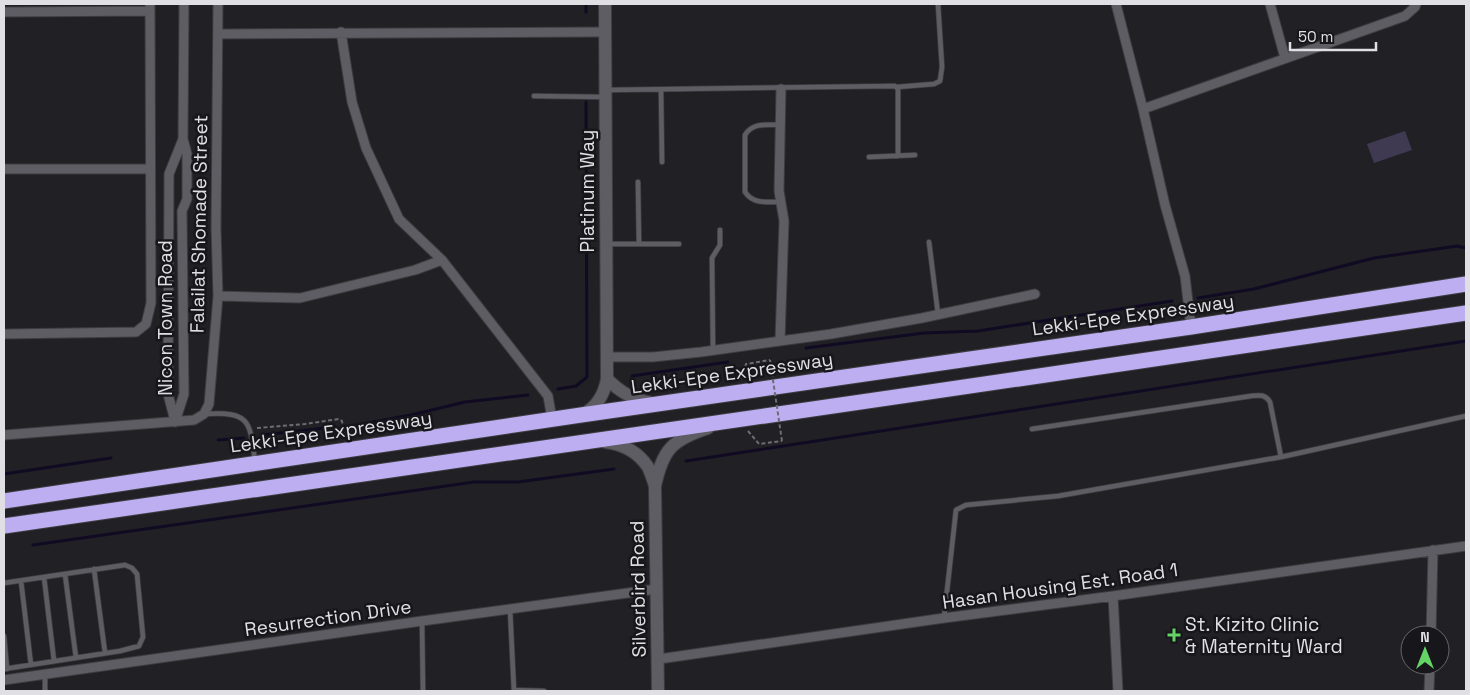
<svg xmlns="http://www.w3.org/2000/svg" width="1470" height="695" font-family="'Space Grotesk',sans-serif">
  <rect width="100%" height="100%" fill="#212025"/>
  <path fill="#3f3a52" d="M1405,131L1412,150L1374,163L1367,144Z"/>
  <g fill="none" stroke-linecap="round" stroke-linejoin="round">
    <path stroke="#110a23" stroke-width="3" d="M586,4V12
      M1198,298L1254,289L1374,258L1457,246L1466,248
      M806,348L924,333L978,331L1172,301
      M632,376L728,362
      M558,389L576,386L587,377L586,102
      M351,426L411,415L465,402L528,395
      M262,435L335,427
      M218,440L244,438
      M686,461L1466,341
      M4,474L111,458
      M33,545L474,482H518L614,469"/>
    <g stroke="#3d3d41" stroke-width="6">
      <path id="lane" d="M897,87L934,84L940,81L942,67L938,4
        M607,90L895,86L898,89V156
        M661,90L662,162
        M534,96L604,97
        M869,157L915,155
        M638,182L639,244
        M780,202C766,202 753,204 745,192V135C753,122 767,125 781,125
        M929,242L938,314
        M607,244H679
        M713,351L712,258L720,245V230
        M205,414C251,411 250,422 255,462
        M1032,429L1251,396C1260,395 1265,394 1270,402L1281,457
        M94,569L105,653
        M65,574L76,658
        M44,577L54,661
        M21,581L31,665
        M4,583L125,565L132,568L137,574L143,637L139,646L120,651L4,669
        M510,609L514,691
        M944,618L956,510L966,505L1058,496L1281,457L1466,416
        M422,621L423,691
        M4,636L7,669
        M45,675V691
        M514,690L544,691"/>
    </g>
    <g stroke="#3d3d41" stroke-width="11">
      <path id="street" d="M1116,4L1143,109L1165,205L1185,276L1191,327
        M1270,4L1285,58
        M4,12L150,11
        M341,32L352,102L366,148L399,219L442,260L548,396L552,419
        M218,34L605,32
        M1143,109L1405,16L1415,7L1416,4
        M4,169H150
        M218,296L300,298L415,270L442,260
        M4,334L136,332L146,324L151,303L150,4
        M780,341L784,221L779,191L781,89
        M606,357H653L701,352L831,334L922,318L1035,294
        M175,421L168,394L169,174L183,139
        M175,422L184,394L182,211L187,199V154L183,139L184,4
        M4,435L194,420L204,414L209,404L218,296L216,228L218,4
        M1113,596L1118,691
        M1431,635L1433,550
        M659,659L944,618L1113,596L1466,546
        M4,680L422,621L657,589
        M1429,691L1430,665"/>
    </g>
    <g stroke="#3d3d41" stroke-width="14">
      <path id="secondary" d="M607,379C620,392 633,400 652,403
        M583,414C597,407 604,395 607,379L605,4
        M605,442C622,444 638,452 648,467C651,473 653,480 655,486
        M658,691L655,486C663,450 671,440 708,428"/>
    </g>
    <g stroke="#3d3d41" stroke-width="17">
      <path id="highway" d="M4,501L581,415L1191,327L1466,284
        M4,526C491,455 979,386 1466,313"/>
    </g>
    <path stroke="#6e6d72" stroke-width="2" stroke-dasharray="4 2.5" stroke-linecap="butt" d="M741,379L746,364L770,360
      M257,428L305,424L339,419L342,421L345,437
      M748,431L759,444L782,441"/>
    <use href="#lane" stroke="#5e5d63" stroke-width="4.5"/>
    <use href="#street" stroke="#5e5d63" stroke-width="9"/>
    <use href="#secondary" stroke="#5e5d63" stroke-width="12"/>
    <use href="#highway" stroke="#bcaef0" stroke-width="15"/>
    <path stroke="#6e6d72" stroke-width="2" stroke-dasharray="4 2.5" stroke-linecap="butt" d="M770,360L782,441"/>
  </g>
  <path fill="#65d467" stroke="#17171b" stroke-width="2" d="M1171.5 627.5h5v5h5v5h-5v5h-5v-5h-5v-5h5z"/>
  <g text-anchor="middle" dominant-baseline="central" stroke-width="5" stroke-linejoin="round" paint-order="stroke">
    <g font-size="19" fill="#e0dfe3" stroke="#17171b">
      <text transform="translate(587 191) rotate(-90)">Platinum Way</text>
      <text transform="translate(199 224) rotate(-89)">Falailat Shomade Street</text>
      <text transform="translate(1133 315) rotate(-8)">Lekki-Epe Expressway</text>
      <text transform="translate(165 318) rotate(-90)">Nicon Town Road</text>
      <text transform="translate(732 373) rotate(-8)">Lekki-Epe Expressway</text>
      <text transform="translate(331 432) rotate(-8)">Lekki-Epe Expressway</text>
      <text transform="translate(1060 586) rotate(-8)">Hasan Housing Est. Road 1</text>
      <text transform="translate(638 589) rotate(-91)">Silverbird Road</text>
      <text transform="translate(328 618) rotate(-8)">Resurrection Drive</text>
    </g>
    <g font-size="19" fill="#e0dfe3" stroke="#17171b" text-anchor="start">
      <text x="1185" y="624">St. Kizito Clinic<tspan x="1185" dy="22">&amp; Maternity Ward</tspan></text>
    </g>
  </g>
  <rect width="1470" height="695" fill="none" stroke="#e0dfe3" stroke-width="10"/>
  <g transform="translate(1425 650)"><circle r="24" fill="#17171b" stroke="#67676b"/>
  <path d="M0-4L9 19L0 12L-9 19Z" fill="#65d467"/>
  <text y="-8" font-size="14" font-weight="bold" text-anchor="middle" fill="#e0dfe3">N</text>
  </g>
  <path d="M1290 42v8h86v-8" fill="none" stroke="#e0dfe3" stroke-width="2.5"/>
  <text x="1298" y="42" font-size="15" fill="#e0dfe3" stroke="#17171b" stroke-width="4" paint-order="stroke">50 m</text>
</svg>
